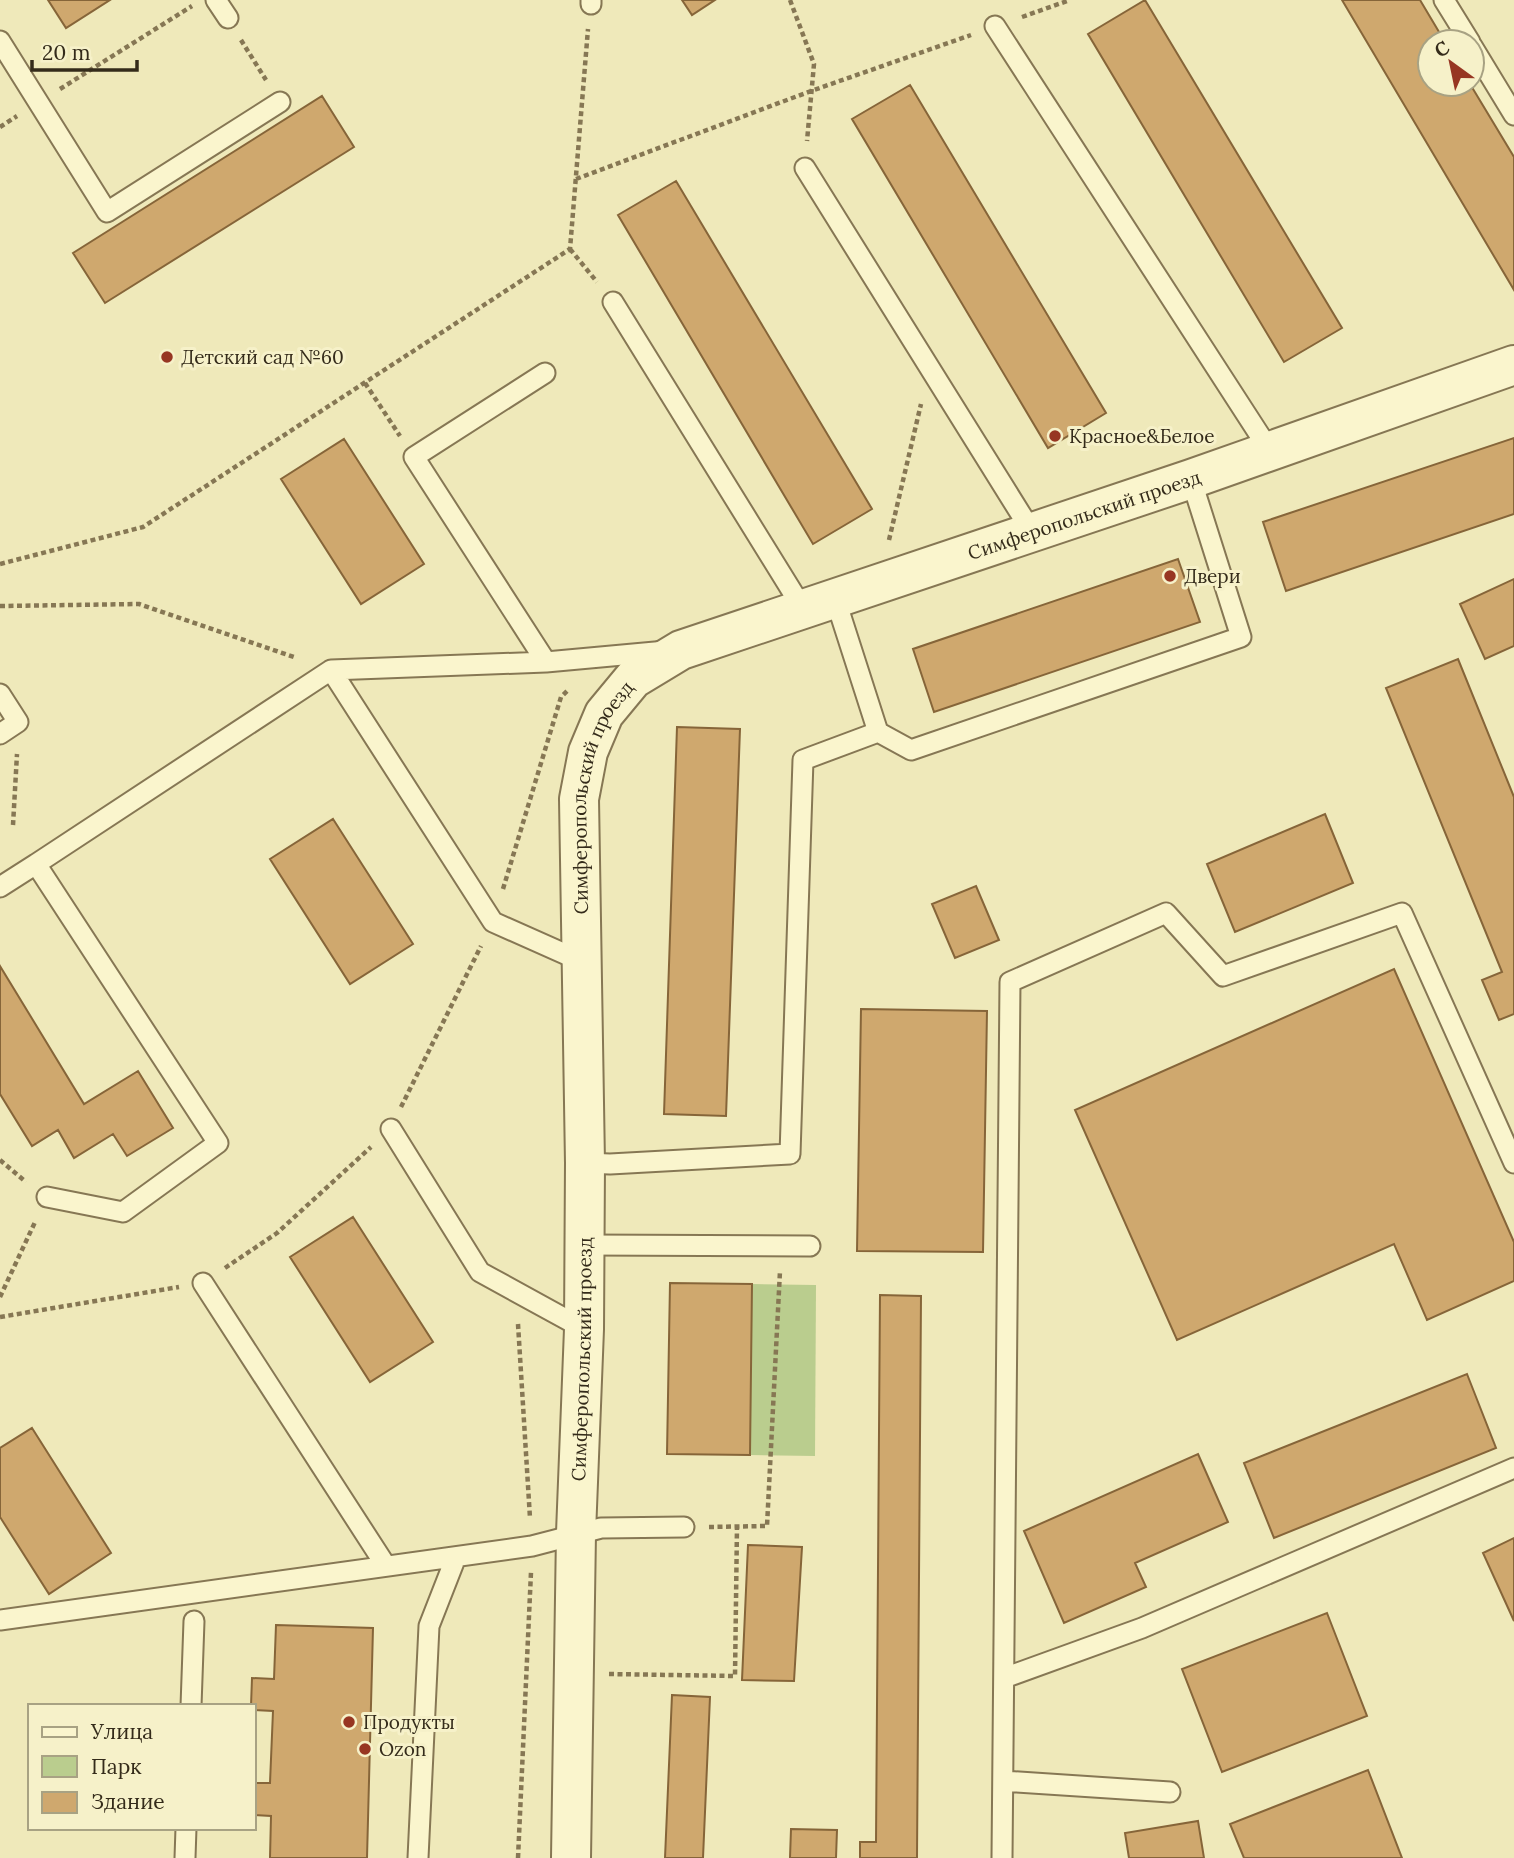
<svg xmlns="http://www.w3.org/2000/svg" width="1514" height="1858" font-family="Lora,serif">
  <rect width="100%" height="100%" fill="#efe9ba"/>
  <path fill="#bacd8e" d="M752,1284L816,1285L815,1456L750,1455Z"/>
  <path fill="#cfa86e" stroke="#866539" stroke-width="2" d="M48,0H110L66,28Z
    M682,0H715L692,15Z
    M1145,0L1342,328L1284,362L1088,34Z
    M1342,0H1420L1445,42H1430V84H1470L1514,157V290Z
    M910,85L1106,413L1048,448L852,119Z
    M322,96L354,147L105,303L73,253Z
    M676,181L872,509L813,544L618,215Z
    M1514,438V514L1286,591L1263,522Z
    M344,439L424,564L361,604L281,479Z
    M1178,559L1200,622L934,712L913,649Z
    M1514,579V646L1485,659L1460,604Z
    M1458,659L1514,797V1014L1499,1020L1482,980L1502,972L1386,688Z
    M677,727L740,729L726,1116L664,1114Z
    M1325,814L1353,883L1235,932L1207,864Z
    M333,819L413,944L350,984L270,859Z
    M976,886L999,940L955,958L932,904Z
    M0,966L84,1104L138,1071L173,1128L127,1156L113,1134L74,1158L58,1130L32,1146L0,1094Z
    M1394,969L1514,1242V1281L1427,1320L1394,1244L1177,1340L1075,1110Z
    M861,1009L987,1011L983,1252L857,1251Z
    M353,1217L433,1342L370,1382L290,1257Z
    M670,1283L752,1284L750,1455L667,1454Z
    M880,1295L921,1296L917,1858H860V1842H876Z
    M1467,1374L1496,1448L1274,1538L1244,1463Z
    M32,1428L111,1553L49,1594L0,1517V1448Z
    M1198,1454L1228,1522L1135,1563L1146,1587L1064,1623L1024,1531Z
    M1514,1538V1621L1483,1553Z
    M748,1545L802,1547L794,1681L742,1680Z
    M1327,1613L1367,1716L1222,1772L1182,1669Z
    M276,1625L373,1628L367,1858H270L271,1816L254,1815V1783H270L273,1711L254,1710V1706H251L252,1678L274,1679Z
    M672,1695L710,1697L703,1858H665Z
    M1368,1770L1402,1858H1244L1230,1824Z
    M1198,1821L1204,1858H1129L1125,1833Z
    M791,1829L837,1830L836,1858H790Z"/>
  <g fill="none" stroke-linecap="round" stroke-linejoin="round">
    <g stroke="#867754" stroke-width="23">
      <path id="service" d="M216,0L228,18
        M1444,0L1470,42
        M591,4V0
        M995,26L1270,451
        M0,41L107,212L280,102
        M1472,46L1514,115
        M805,168L1032,532
        M613,302L803,609
        M545,373L414,457L546,662
        M835,598L878,732
        M331,670L493,922L583,962
        M0,694L18,722L0,734
        M0,887L36,864
        M391,1129L480,1272L584,1329
        M585,1163L610,1164L790,1154L803,760L878,732L911,750L1241,637L1191,479
        M47,1197L123,1212L218,1143L36,864L331,670L546,662L666,651
        M585,1245L810,1246
        M203,1283L386,1566
        M0,1620L532,1546L601,1528L684,1527
        M1004,1678L1142,1628L1514,1468
        M191,1706L194,1621
        M1003,1781L1170,1792
        M185,1858L186,1828
        M418,1858L429,1626L456,1557
        M1002,1858L1010,982L1166,913L1223,976L1402,913L1514,1163"/>
    </g>
    <g stroke="#867754" stroke-width="42">
      <g id="tertiary">
        <path id="s1" d="M571,1858L576,1533L584,1329L585,1163L579,799L588,752L604,714L633,679L681,650L1191,479L1514,365"/>
      </g>
    </g>
    <path stroke="#867754" stroke-width="4.5" stroke-dasharray="5 3.5" stroke-linecap="butt" d="M790,0L814,64L807,141
      M1022,17L1070,0
      M241,40L266,80
      M60,89L192,6
      M0,127L17,116
      M576,179L811,91L971,35
      M570,249L597,282
      M365,383L400,436
      M889,540L921,404
      M0,564L143,527L570,249L588,29
      M0,606L139,604L297,658
      M13,825L17,754
      M503,889L561,697L569,689
      M401,1107L481,946
      M0,1160L26,1182
      M225,1268L277,1233L371,1147
      M0,1297L36,1220
      M0,1317L179,1287
      M518,1324L530,1518
      M709,1527L767,1526L780,1271
      M609,1674L735,1676L737,1526
      M518,1858L531,1572"/>
    <use href="#service" stroke="#faf5cd" stroke-width="19"/>
    <use href="#tertiary" stroke="#faf5cd" stroke-width="38"/>
  </g>
  <g fill="#973622" stroke="#f6f1c9" stroke-width="2.5">
    <circle cx="167" cy="357" r="7"/>
    <circle cx="1055" cy="436" r="7"/>
    <circle cx="1170" cy="576" r="7"/>
    <circle cx="349" cy="1722" r="7"/>
    <circle cx="365" cy="1749" r="7"/>
  </g>
  <g text-anchor="middle" dominant-baseline="central" stroke-width="6" stroke-linejoin="round" paint-order="stroke">
    <g font-size="19" fill="#342b1a" stroke="#f6f1c9" text-anchor="start">
      <text x="181" y="357">Детский сад №60</text>
      <text x="1069" y="436">Красное&amp;Белое</text>
      <text x="1184" y="576">Двери</text>
      <text x="363" y="1722">Продукты</text>
      <text x="379" y="1749">Ozon</text>
    </g>
    <g font-size="19" fill="#342b1a" stroke="#f6f1c9">
      <text stroke="none"><textPath href="#s1" startOffset="1675">Симферопольский проезд</textPath></text>
      <text stroke="none"><textPath href="#s1" startOffset="1066">Симферопольский проезд</textPath></text>
      <text stroke="none"><textPath href="#s1" startOffset="499">Симферопольский проезд</textPath></text>
    </g>
  </g>
  <rect x="28" y="1704" width="228" height="126" fill="#f6f1c9" stroke="#a8a283" stroke-width="2"/>
  <rect x="42" y="1727" width="35" height="10" fill="#faf5cd" stroke="#a8a283" stroke-width="2"/>
  <text x="91" y="1739" font-size="21" fill="#342b1a">Улица</text>
  <rect x="42" y="1756" width="35" height="21" fill="#bacd8e" stroke="#a8a283" stroke-width="2"/>
  <text x="91" y="1774" font-size="21" fill="#342b1a">Парк</text>
  <rect x="42" y="1792" width="35" height="21" fill="#cfa86e" stroke="#a8a283" stroke-width="2"/>
  <text x="91" y="1809" font-size="21" fill="#342b1a">Здание</text>
  <g transform="translate(1451 63) rotate(327)"><circle r="33" fill="#f6f1c9" stroke="#a8a283" stroke-width="2"/>
  <path d="M0-5L12 26L0 18L-12 26Z" fill="#973622"/>
  <text y="-10" font-size="19" font-weight="bold" text-anchor="middle" fill="#342b1a">С</text>
  </g>
  <path d="M32 60v10h105v-10" fill="none" stroke="#342b1a" stroke-width="3.5"/>
  <text x="42" y="60" font-size="21" fill="#342b1a" stroke="#f6f1c9" stroke-width="5" paint-order="stroke">20 m</text>
</svg>
